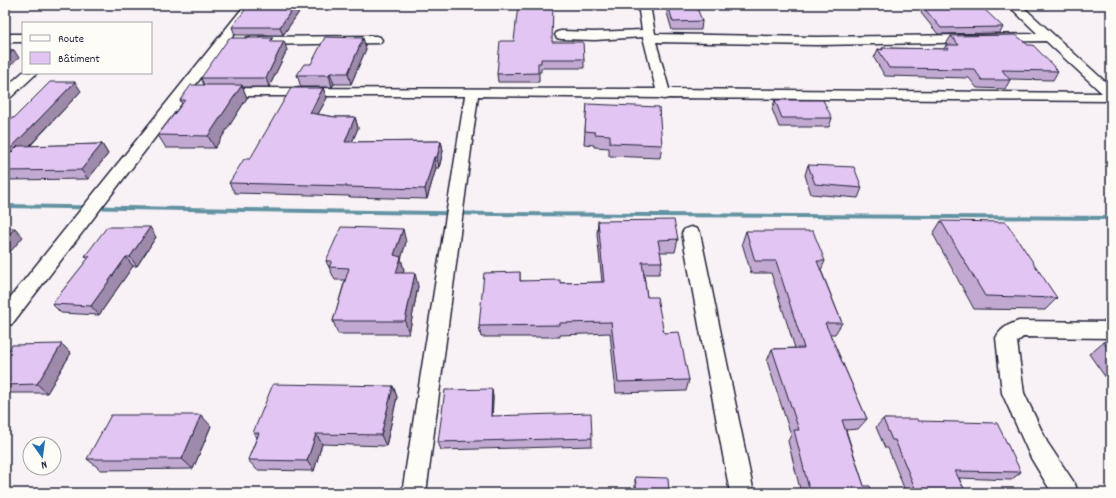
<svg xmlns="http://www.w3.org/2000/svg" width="1116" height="498" font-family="Dekko,sans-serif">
  <rect width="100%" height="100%" fill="#f8f1f6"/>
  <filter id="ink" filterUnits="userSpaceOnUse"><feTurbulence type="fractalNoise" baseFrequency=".025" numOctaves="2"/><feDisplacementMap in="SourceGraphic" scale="8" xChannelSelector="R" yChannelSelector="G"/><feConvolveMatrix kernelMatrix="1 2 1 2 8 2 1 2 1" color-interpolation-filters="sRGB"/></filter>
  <g filter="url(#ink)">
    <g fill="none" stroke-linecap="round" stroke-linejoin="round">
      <path fill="#6393a3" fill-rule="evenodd" d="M5,204L495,212L1111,216V220L495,216L5,208Z"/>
      <g stroke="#22223b" stroke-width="3">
        <path id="minor" d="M245,5H257L193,88L656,89L643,37L595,40L561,39L557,38L555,35L557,32L561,31L595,32L642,30L638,5H650L655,34L817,37L1038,34L1008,5H1021L1111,87V101L669,98L664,99L659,98L478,96L426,493H402L465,96H187L12,324L5,326V304ZM1046,41L1102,93L669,89L656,42L817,45Z
          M5,34H23V42H5Z
          M376,36L380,37L382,40L380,43L250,45L246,44L244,41L246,38L250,37Z
          M23,72L37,73L10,98L5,99V88Z
          M691,227L697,229L700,233L754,493H730L682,233L685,229Z
          M1019,321L1111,322V338L1023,337L1017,342L1024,393L1047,442L1075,484L1078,493H1052L1031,458L1002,393L996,338C1000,329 1009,324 1019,321Z"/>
      </g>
      <use href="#minor" fill="#fdfcf7" fill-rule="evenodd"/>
    </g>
    <path fill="#c2a9d1" stroke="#22223b" d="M304,5L283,35H235L232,27Z
      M668,5L702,21L701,30H672L667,13Z
      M782,5H826V6H783Z
      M923,5H960L964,9L1003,27L1000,33L938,34L921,13L923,7H925Z
      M951,36L1058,71L1053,80L1010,79V80L1005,89L977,88L969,78L885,76L874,58L878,49L882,50V48L944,49L946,45H947L946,44Z
      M363,38L366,49L351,84H334L332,87H301L297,75L311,64Z
      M274,41L287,50L269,87H242L247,98L215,148H166L158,135L182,104L180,100L204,85L201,78Z
      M553,42L584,59V68H541V72H539V82H498L497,74Z
      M323,88L327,98L318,114L335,117H355L358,128L352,142L441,141L443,151L439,168H436L427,199L350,197L349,196L235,193L229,183L250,159Z
      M81,91L30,146L102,144L108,154L88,179L5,180V120L14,118Z
      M775,100L832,118L829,127H779L772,109Z
      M587,104L662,145L660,158L609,156V148L594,147V145L584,144Z
      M808,165L862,188L858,198L811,194L805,175Z
      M598,221L678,239L675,252H660L662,262L659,274H644L647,297L664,333L689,380L686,391L616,393L610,333L560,335V337H481L479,326L520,272V281L560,283L602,282L597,234Z
      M941,221L1057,298L1045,310L974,309L933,234Z
      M746,231L825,261L821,270L842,323L835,334H830L867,419L858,429L846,430L864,486L872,493H801L788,441L791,435L767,361L772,349L795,348L771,273H751L742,243Z
      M156,237L137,266H133L99,315L61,313L52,304L88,259L85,256Z
      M406,242L401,259L404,270L403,273L418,286L409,334H338L333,321L345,280H335L326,261Z
      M1103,342H1111V385L1089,354Z
      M62,344L71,353L47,393H5V356Z
      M393,386L397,397L386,446L322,444L314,471L257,470L248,460L257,437L253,433Z
      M492,389L493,398L492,416L592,438V446L441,450L438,442Z
      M883,419L918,421L1021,472L1011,480L959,478L966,493H906L888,448H885L876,427Z
      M211,426L193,469L101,470L87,459Z
      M635,477L669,493H635Z"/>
    <path fill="#9e8aaa" stroke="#22223b" d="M295,5H304L283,35L280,27Z
      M363,38L366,49L351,84L348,73Z
      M284,41L287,50L269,87L266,78Z
      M14,50L19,58L5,70V57Z
      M330,73L334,84L332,87L329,75Z
      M75,82L81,91L17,159L9,150Z
      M242,85L247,98L215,148L208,136Z
      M323,88L327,98L313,123L310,113Z
      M355,117L358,128L348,152L345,142Z
      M441,141L443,151L439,168L437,157Z
      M102,144L108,154L88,179L81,170Z
      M434,157L436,168L427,199L425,189Z
      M150,227L156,237L137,266L130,257Z
      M15,228L23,237L5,258V239Z
      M403,229L406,242L401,259L404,270L400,286L396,273L394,255Z
      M126,257L133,266L99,315L91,306Z
      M415,273L418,286L409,334L405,321Z
      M62,344L71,353L47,393L37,384Z
      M393,386L397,397L386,446L381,435Z
      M492,389L493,398L492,424L491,416Z
      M201,415L211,426L193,469L182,459Z
      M316,434L322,444L314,471L307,461Z"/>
    <path fill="#e2c5f3" stroke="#22223b" d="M249,5H295L280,27H232Z
      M518,5H553L552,42H583L584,59H541V63H538V73L497,74L500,41H514Z
      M668,5H696L702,21L673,22Z
      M931,5H960L964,9L983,8L1003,27L941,28L923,7H933Z
      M1016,35L1028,45H1033L1058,71L1002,70L1010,80H982L974,69L889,68L878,49L883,50L882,48L949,49L946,45H959L951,36Z
      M325,37L363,38L348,73H330L329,75H297L304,64H311Z
      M229,38H273L270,41H284L266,78H201Z
      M5,49L14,50L5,57Z
      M50,82H75L9,150H5V120L7,118H14Z
      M191,85H242L208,136L158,135L185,100H180Z
      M291,88H323L310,113L335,117H355L345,142L441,141L437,157H434L425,189L346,187L347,186L229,183L244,159H250Z
      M775,100H823L832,118H782Z
      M587,104L659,107L662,145L610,143V135L595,134V132L585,131Z
      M102,144L81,170L5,171V159L18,146Z
      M808,165L854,167L862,188L815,184Z
      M674,220L678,239L658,240L662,262H642L647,297H657L664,333L679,332L689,380L618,382L611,322L560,323V325L479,326L484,273L520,272V281L560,280V283L604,282L598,221Z
      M941,221L1006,222L1057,298L985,296Z
      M107,227H150L130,257H126L91,306L52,304L90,256H85Z
      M341,227L403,229L394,255L401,257L396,273H415L405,321H333L349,268L329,267L332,261H326Z
      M5,228H15L5,239Z
      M746,231H813L825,261H817L842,323H825L867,419L842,420L864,486H870L872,493H810L794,430H799L772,349L804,348L776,261H755Z
      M1103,342H1111V352Z
      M62,344L37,384L5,385V356L12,345Z
      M273,384L393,386L381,435L316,434L307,461L248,460L259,433H253Z
      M492,389L491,416L591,413L592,438L438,442L445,390Z
      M111,415H201L182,459H87Z
      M883,419H917L918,421L997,423L1021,472L955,471L966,493H917L895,440H892Z
      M635,477L668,478L669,493H637Z"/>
  </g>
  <rect width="1116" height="498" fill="none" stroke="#fdfcf7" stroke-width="20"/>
  <rect x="10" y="10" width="1096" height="478" fill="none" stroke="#22223b" stroke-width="1.5" filter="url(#ink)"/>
  <rect x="22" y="22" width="130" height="52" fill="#fdfcf7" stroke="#a5a5ac"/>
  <rect x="30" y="35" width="20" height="6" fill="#fdfcf7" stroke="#a5a5ac"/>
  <text x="58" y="42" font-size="12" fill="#22223b">Route</text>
  <rect x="30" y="52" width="20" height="12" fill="#e2c5f3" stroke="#a5a5ac"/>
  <text x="58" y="62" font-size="12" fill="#22223b">Bâtiment</text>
  <g transform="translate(42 456) rotate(166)"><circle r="19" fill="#fdfcf7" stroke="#a5a5ac"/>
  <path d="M0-3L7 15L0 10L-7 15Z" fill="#1f6fb2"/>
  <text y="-6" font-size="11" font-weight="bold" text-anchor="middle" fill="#22223b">N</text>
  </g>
</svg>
